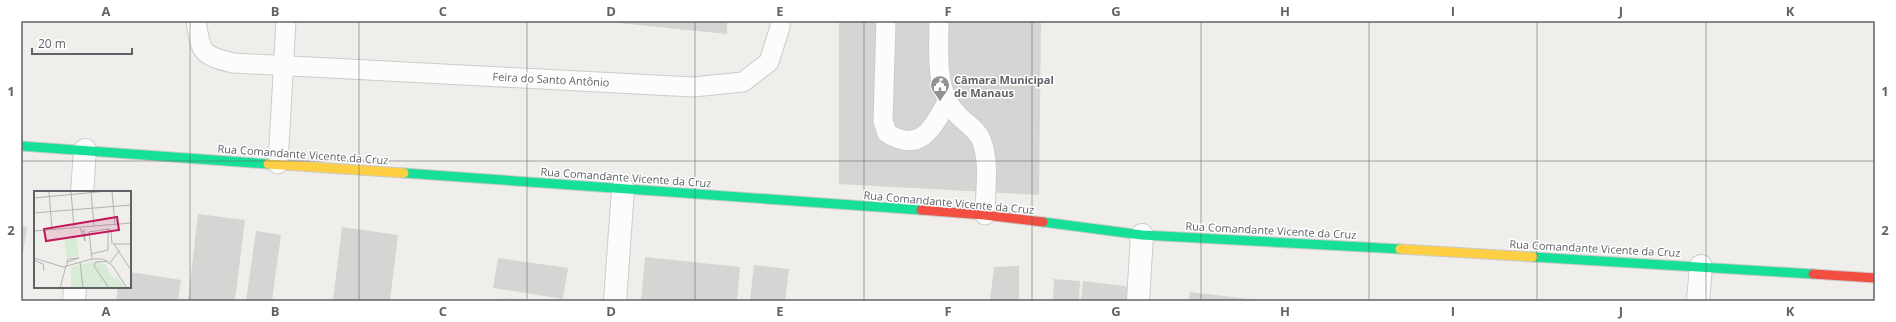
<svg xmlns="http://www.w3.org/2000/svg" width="1896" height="322" font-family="'Open Sans',sans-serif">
  <rect width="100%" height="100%" fill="#efeeea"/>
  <path fill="#d6d5d3" d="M609,21H727V34L609,22Z
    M839,21H1041L1039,195L839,184Z
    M198,214L245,220L235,301H188Z
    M21,226L27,227L22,259H21Z
    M342,227L398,235L390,301H333Z
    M256,231L281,235L272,301H246Z
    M645,257L740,267L737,301L641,300Z
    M498,258L568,268L563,299L493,288Z
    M754,265L789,269L785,301H750Z
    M1019,266V301H990L994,267Z
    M130,272L181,280L178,301H116L118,287H130Z
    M1054,279L1080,281L1079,301H1053Z
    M1083,281L1132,287L1131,301H1081Z
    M1190,292L1257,300V301H1189Z
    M503,298L521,300V301H503Z"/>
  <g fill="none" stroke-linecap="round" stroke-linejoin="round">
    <g stroke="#cbcccc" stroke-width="21">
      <path id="lane" d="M196,21C201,53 201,55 233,63L693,87L743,82L769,62L780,27V21
        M886,21L883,121L887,133C920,154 933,128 947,102
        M939,21C939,52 934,91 958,115C966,124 978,129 982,142C990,164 985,192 985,215
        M278,164L286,21"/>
    </g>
    <g stroke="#cbcccc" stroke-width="24">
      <path id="street" d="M82,192L85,150
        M74,301L75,287
        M615,301L623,189
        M1138,301L1142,235
        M1698,301L1701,266"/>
    </g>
    <g stroke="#cacacb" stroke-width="11">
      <path id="fast" d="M21,146L268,164
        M404,173L921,210
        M1043,222L1142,235L1400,249
        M1533,257L1813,274"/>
    </g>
    <g stroke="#cacacb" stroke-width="11">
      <path id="slow" d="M268,164L404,173
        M1400,249L1533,257"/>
    </g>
    <g stroke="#cacacb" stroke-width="11">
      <path id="jam" d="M921,210L985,215L1043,222
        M1813,274L1875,278"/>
    </g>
    <use href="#lane" stroke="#fdfcfc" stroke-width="19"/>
    <use href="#street" stroke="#fdfcfc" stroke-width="22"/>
    <use href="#fast" stroke="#16e098" stroke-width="9"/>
    <use href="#slow" stroke="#ffcf43" stroke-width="9"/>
    <use href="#jam" stroke="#f24e42" stroke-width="9"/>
  </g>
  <path fill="none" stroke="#5f6368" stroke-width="1" stroke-opacity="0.55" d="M190,21V301M359,21V301M527,21V301M695,21V301M864,21V301M1032,21V301M1201,21V301M1369,21V301M1537,21V301M1706,21V301M21,161H1875"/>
  <defs>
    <g id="civic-pin" transform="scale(1)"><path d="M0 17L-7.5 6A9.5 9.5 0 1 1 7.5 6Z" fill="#919496" stroke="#fff"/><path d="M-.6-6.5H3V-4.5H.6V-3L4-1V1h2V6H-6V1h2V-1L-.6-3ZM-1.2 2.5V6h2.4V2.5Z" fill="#fff"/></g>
  </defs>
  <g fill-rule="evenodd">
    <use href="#civic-pin" x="940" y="85"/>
  </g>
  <g text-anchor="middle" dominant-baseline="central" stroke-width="3" stroke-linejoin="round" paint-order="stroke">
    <g font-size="11" fill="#5f6368" stroke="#fff">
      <text transform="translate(551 79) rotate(3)">Feira do Santo Antônio</text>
      <text transform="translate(303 154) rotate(4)">Rua Comandante Vicente da Cruz</text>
      <text transform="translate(626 177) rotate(4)">Rua Comandante Vicente da Cruz</text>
      <text transform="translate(949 202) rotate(5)">Rua Comandante Vicente da Cruz</text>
      <text transform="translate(1271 230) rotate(3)">Rua Comandante Vicente da Cruz</text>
      <text transform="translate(1595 248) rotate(3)">Rua Comandante Vicente da Cruz</text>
    </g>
    <g font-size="11" font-weight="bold" fill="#5f6368" stroke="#fff" text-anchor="start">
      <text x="954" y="79">Câmara Municipal<tspan x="954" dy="13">de Manaus</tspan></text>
    </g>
  </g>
  <g transform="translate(34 191)">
    <rect width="97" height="97" fill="#efeeea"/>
    <path d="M42,46L45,65L33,67L30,48ZM62,70L74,74L72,75L80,88L83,86L91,97H37V76Z" fill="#d8ebd6"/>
    <path fill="none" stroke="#b1b2b2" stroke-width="1" d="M15,0L18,39M37,0L40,37M57,0L60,35M78,0L81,34M0,7L74,0M0,22L97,14M46,37L51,50L50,39L48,41M74,38L77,39L78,53M0,40L97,32M79,53H97M80,53L97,79M57,63L74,59V37M0,67L29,76L58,68H69L78,74L93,97M58,68L55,41L74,38M0,69L9,73L10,80M74,70L62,71L60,75L75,97M46,71L49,97M76,72L85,60M33,75V71L34,68L45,67L33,71M26,97L32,75"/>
    <path fill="#c2185b" fill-opacity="0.15" stroke="#c2185b" stroke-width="2" d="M83,26L85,39L12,50L10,38Z"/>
    <rect width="97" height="97" fill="none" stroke="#5f6368" stroke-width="2"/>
  </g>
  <rect width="1896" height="322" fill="none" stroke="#ffffff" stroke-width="44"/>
  <path d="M32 48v6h100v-6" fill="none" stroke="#5f6368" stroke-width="2"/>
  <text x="38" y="48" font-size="12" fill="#5f6368" stroke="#ffffff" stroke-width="3" paint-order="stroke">20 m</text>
  <rect x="22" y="22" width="1852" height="278" fill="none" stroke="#5f6368" stroke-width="1.5"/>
  <g font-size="13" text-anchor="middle" font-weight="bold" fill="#5f6368">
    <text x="106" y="16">A</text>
    <text x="275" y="16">B</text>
    <text x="443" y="16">C</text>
    <text x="611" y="16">D</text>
    <text x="780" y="16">E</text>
    <text x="948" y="16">F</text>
    <text x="1116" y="16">G</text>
    <text x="1285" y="16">H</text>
    <text x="1453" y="16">I</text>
    <text x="1621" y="16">J</text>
    <text x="1790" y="16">K</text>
    <text x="11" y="96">1</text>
    <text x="1885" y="96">1</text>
    <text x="11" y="235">2</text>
    <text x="1885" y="235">2</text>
    <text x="106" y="316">A</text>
    <text x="275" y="316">B</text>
    <text x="443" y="316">C</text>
    <text x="611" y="316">D</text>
    <text x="780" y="316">E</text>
    <text x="948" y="316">F</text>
    <text x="1116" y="316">G</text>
    <text x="1285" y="316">H</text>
    <text x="1453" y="316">I</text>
    <text x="1621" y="316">J</text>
    <text x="1790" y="316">K</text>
  </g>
</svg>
